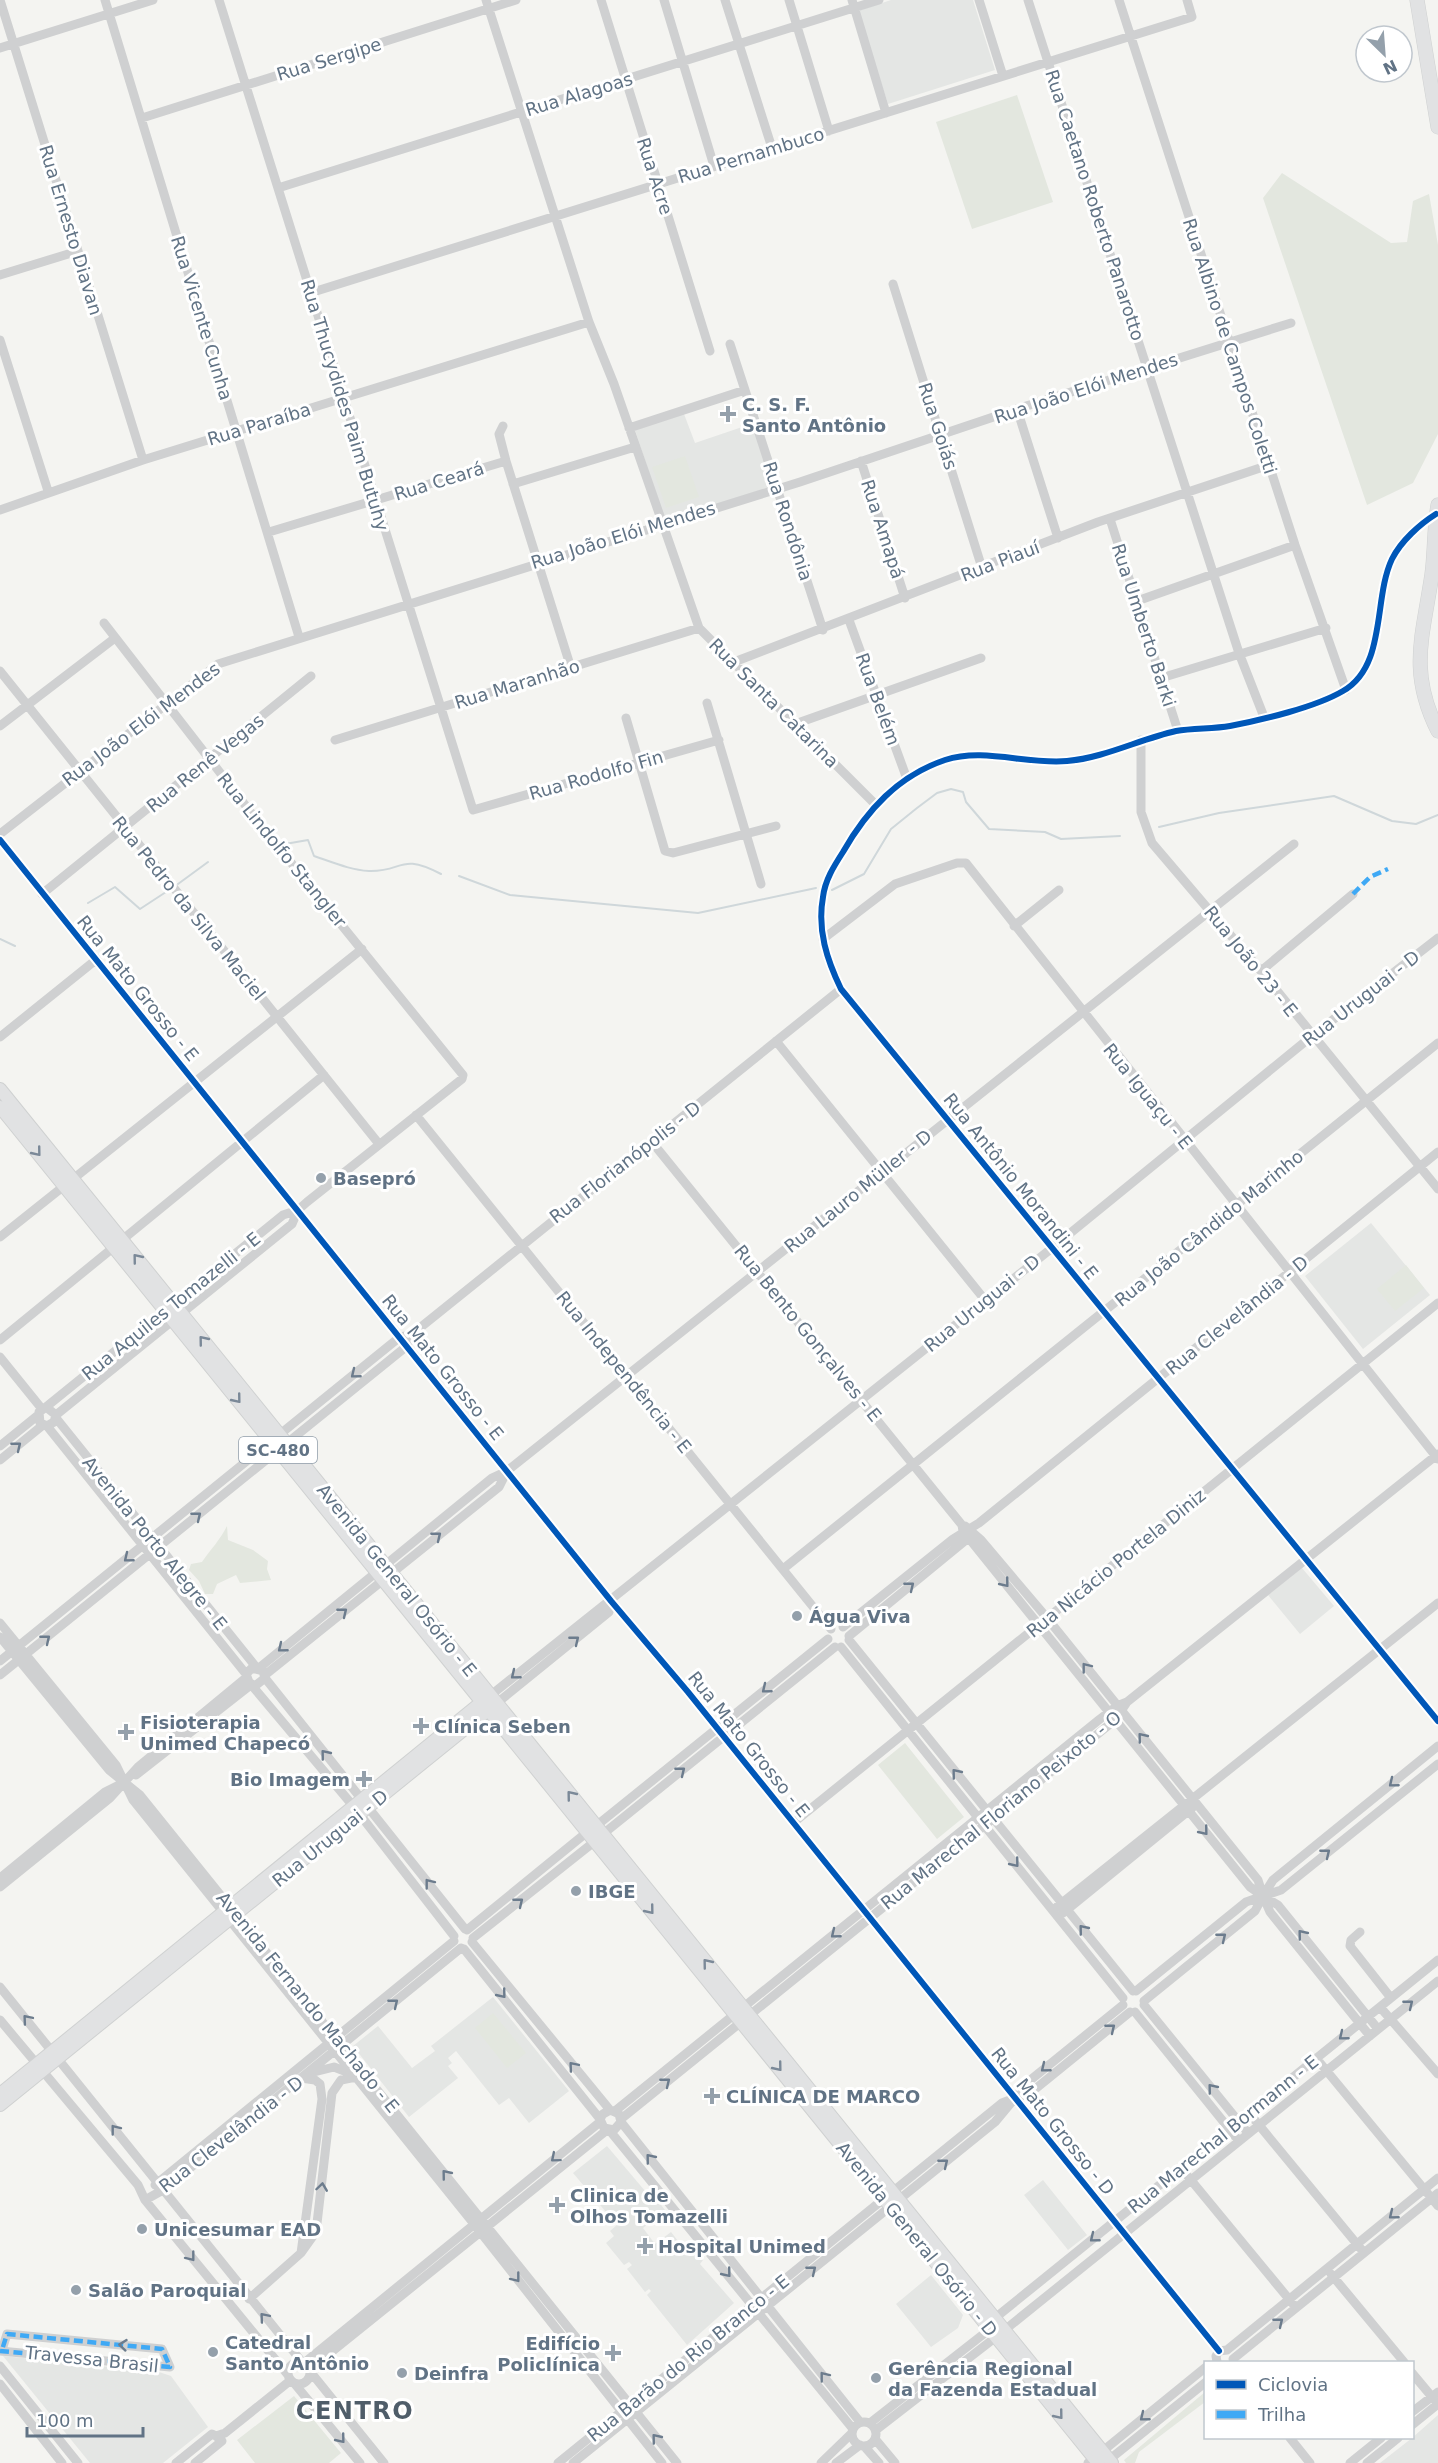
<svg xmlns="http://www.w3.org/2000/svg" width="1438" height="2463" font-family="'DejaVu Sans',sans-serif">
  <rect width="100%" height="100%" fill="#f4f4f1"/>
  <path fill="#e4e6e4" d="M891,0H973L995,70L888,104L858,11Z
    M684,414L695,443L754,423L773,486L665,521L635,430Z
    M1371,1223L1430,1295L1363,1349L1305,1276Z
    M1302,1568L1334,1606L1300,1634L1268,1595Z
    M493,1997L569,2091L529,2123L509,2098L499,2105L456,2051L448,2058L452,2063L448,2066L458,2078L409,2117L353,2046L378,2026L412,2068L435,2051L431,2046Z
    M607,2146L651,2198L654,2196L665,2210L658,2216L662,2222L659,2224L654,2219L643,2228L655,2244L671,2232L682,2246L684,2244L688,2248L692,2245L703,2260L700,2264L734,2303L687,2345L647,2295L651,2291L649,2289L645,2292L627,2269L632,2265L629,2262L624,2265L606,2243L614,2236L610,2231L617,2225L573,2173Z
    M1043,2180L1087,2235L1068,2250L1024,2195Z
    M931,2275L963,2315L958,2328L931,2347L896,2304Z
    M3,2356L159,2372L171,2376L208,2427L163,2463H90Z
    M1438,2415V2463H1380L1412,2438Z"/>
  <path fill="#e3e7df" d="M1017,95L1053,202L972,229L936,122Z
    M1282,173L1391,243L1407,242L1413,201L1429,194L1438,245V434L1413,483L1367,505L1263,198Z
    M685,456L699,497L666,508L652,467Z
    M1406,1265L1424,1288L1395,1311L1377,1289Z
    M227,1526L228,1540L253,1550L268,1561L267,1569L271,1580L240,1583L236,1575L217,1584L213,1594H205L199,1581L189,1570L191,1564L202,1562C211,1549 220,1540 227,1526Z
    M905,1743L964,1817L937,1839L878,1765Z
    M493,2013L526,2053L507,2068L475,2028Z
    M1205,2392V2402L1139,2452L1135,2463H1126L1124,2460Z
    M294,2396L341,2453L329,2463H255L237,2440Z"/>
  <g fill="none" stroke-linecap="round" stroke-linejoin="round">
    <path stroke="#cfd7da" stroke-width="2" d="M1159,827L1219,813L1334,796L1392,821L1416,824L1438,815
      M285,844L308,840L314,856C332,862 350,870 369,871C404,872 399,852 441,874
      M459,876L510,895L698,913L816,888
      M178,884L208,862
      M832,890L864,874L891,829L917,808L937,793L951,789L963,792L966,802L989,829L1045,832L1061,839L1120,836
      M88,903L115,887L140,909L169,890
      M0,939L15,946"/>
    <g stroke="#cfd1d1" stroke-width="14">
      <path id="major" d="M0,1089L1112,2463
        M0,1107L1098,2463
        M0,2094L488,1697
        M0,2105L493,1706"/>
    </g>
    <g stroke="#cfd1d1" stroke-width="15">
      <path id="highway" d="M1417,0L1438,127
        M1438,505C1434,528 1435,551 1432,574C1423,636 1408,671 1438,731"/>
    </g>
    <path stroke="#cfd0d1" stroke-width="9" d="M0,0L143,460
      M105,0L299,637
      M219,0L473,810L719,740
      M486,0L589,322L614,384L699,628L875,804
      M601,0L710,351
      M664,0L714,166
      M725,0L772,148
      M789,0L829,131
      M852,0L886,113
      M979,0L1003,76
      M1028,0L1239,653L1264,717
      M1119,0L1295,545L1346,690
      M0,48L153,0
      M142,118L516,0
      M278,188L879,0
      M0,275L78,251
      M893,284L982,568
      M310,293L1192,17L1187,0
      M0,340L48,491
      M730,344L823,630
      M1017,409L1058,538
      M503,426L499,434L506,461L571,668
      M629,428L745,390
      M861,461L905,598
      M513,484L635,447
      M0,510L143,460L589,322
      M1436,514C1420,524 1401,541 1392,559C1373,599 1387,666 1343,691C1316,707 1262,720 1230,726C1213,729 1194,728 1176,731C1140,739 1104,758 1067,761C1027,765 984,747 945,760C898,776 867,810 843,852C834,866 825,880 823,897C817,930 827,960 841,989L1438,1721
      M1110,519L1178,731
      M269,532L506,461
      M1137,601L1295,545
      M849,620L907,779
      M734,662L1098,522L1269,465
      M0,671L379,1144
      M1161,678L1326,628
      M707,703L761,884
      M626,718L665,851L673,853L776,826
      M795,724L981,658
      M0,726L115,638
      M335,740L699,628
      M1141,740V812L1152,843L1261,971L1438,1189
      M0,834L218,664L800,482L1017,409L1291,323
      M0,840L611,1601L688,1692L1219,2351
      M42,894L311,676
      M1014,926L1059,890
      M823,939L895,884L957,863H966L1438,1459
      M1261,971L1353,894
      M0,1037L97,959
      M776,1041L985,1300
      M416,1115L831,1629
      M652,1142L962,1525L963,1531L1250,1887L1263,1896L1270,1912L1370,2036
      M73,1179L362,949
      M0,1237L64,1186
      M122,1240L324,1075
      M0,1340L114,1247
      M0,1357L42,1409
      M46,1407L283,1215L298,1210
      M56,1415L292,1224L298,1210L307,1202L462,1079L463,1075L263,828L104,623
      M56,1418L256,1667
      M47,1426L54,1422L56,1415L46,1407L39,1412L40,1423L47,1426L246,1674
      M0,1446L37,1416
      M0,1460L43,1425
      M965,1526L981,1540L1047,1618L1258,1880L1263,1896L1278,1905L1378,2029
      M783,1569L1438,1043
      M0,1623L116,1765L133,1800L470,2219L662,2463
      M843,1627L953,1539L979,1523L1438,1152
      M849,1636L972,1535
      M0,1637L109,1770L140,1795L677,2463
      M849,1640L1133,1991
      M841,1647L1123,1998
      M0,1661L390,1345L400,1337L411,1335L841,989
      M259,1668L492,1478L507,1471L1294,844
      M0,1675L407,1346L409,1341
      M265,1675L499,1487L507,1471
      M265,1678L465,1929
      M255,1686L265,1678L263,1671L252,1668L246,1674L249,1682L354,1807L454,1936
      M491,1695L1052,1248L1312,1036L1438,938
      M497,1703L609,1612L611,1601
      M136,1775L252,1684
      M793,1823L1438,1303
      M596,1826L828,1639
      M603,1834L835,1647
      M0,1878L105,1792L119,1785
      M0,1887L110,1798L138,1767L247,1677
      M1053,1910L1438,1603
      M1063,1913L1192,1808
      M467,1930L586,1833
      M1360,1932L1351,1940L1350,1946L1391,1998
      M473,1938L594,1842
      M472,1942L610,2110
      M464,1949L600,2119L604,2128L614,2130L621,2122L619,2114L610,2110L603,2114L600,2119
      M0,1987L302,2362
      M1136,1991L1246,1902L1263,1896L1273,1880L1438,1746
      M1144,2001L1255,1911L1263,1896L1281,1890L1438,1764
      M1144,2005L1248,2133
      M1380,2007L1438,2074
      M1135,2012L1239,2141
      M0,2020L138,2185L145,2200L288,2375
      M1316,2058L1438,2206
      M314,2072L334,2067L352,2074
      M615,2111L1100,1719L1117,1706L1127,1702L1438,1454
      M1249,2113L1361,2249
      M621,2119L1115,1720L1127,1702
      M621,2122L860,2422
      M610,2131L853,2429
      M1181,2168L1293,2304
      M155,2185L454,1941
      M145,2200L163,2190L461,1948
      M301,2253L322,2099L320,2084L315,2080L301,2078
      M1331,2274L1404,2362
      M249,2299L301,2253L316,2232L332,2093L341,2080L356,2077
      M0,2351L170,2367L162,2349L7,2334L2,2350
      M1233,2359L1438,2193
      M1217,2362L1216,2356L1219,2351L1227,2350L1438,2178
      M288 2373a11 11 0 1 1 22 0a11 11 0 1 1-22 0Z
      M304,2363L600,2122
      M0,2366L78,2463
      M309,2370L607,2130
      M309,2370L384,2463
      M1412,2373L1438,2404
      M294,2383L360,2463
      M0,2384L62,2463
      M1412,2412L1438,2392
      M852 2434a12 12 0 1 1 24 0a12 12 0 1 1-24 0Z
      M870,2423L990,2329L995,2318L1438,1960
      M1412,2425L1438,2404
      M876,2430L996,2337L1438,1981
      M1290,2438L1310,2463
      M875,2439L895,2463
      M864,2446L879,2463
      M176,2463L212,2434L216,2436L225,2433L291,2380
      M195,2463L222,2441L216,2436
      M558,2463L1002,2103L1015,2098L1023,2086L1123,2005
      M573,2463L995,2122L1015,2098L1029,2094L1130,2012
      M821,2463L852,2433
      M836,2463L860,2445
      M1088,2463L1206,2367
      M1105,2463L1206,2382
      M1350,2463L1381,2438
      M1367,2463L1398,2438"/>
    <use href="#major" stroke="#e1e2e3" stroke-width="12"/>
    <use href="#highway" stroke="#e1e2e3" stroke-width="14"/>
    <path stroke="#3fa9f5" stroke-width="4.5" stroke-dasharray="9 4.5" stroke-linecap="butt" d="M1353,894L1370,877L1388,869
      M0,2351L170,2367L162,2349L7,2334L2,2350"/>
    <g stroke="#fff" stroke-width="10">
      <path id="cycleway" d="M1436,514C1420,524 1401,541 1392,559C1373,599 1387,666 1343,691C1316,707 1262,720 1230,726C1213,729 1194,728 1176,731C1140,739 1104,758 1067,761C1027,765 984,747 945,760C898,776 867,810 843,852C834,866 825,880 823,897C817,930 827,960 841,989L1438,1721
        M0,840L611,1601L688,1692L1219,2351"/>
    </g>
    <use href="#cycleway" stroke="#0057b8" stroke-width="6"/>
  </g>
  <defs><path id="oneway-chevron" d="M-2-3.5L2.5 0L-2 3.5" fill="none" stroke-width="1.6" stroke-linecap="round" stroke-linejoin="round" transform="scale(1.5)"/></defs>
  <g stroke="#7b8998">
    <use href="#oneway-chevron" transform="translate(37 1152) rotate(51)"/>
    <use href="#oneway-chevron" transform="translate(137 1258) rotate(-129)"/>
    <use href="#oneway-chevron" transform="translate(203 1340) rotate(-129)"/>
    <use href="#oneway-chevron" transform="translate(237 1399) rotate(51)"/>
    <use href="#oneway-chevron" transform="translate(571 1795) rotate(-129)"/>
    <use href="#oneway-chevron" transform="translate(650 1910) rotate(51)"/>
    <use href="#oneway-chevron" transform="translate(707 1963) rotate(-129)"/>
    <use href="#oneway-chevron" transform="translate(778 2067) rotate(51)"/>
    <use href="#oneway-chevron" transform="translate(1059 2415) rotate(51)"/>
  </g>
  <g stroke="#6c7c8d">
    <use href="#oneway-chevron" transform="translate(355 1374) rotate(141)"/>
    <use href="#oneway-chevron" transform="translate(17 1446) rotate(-39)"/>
    <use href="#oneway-chevron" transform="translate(197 1516) rotate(-39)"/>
    <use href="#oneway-chevron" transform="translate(437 1536) rotate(-39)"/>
    <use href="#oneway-chevron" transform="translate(128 1558) rotate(141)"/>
    <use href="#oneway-chevron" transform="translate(1005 1583) rotate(51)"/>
    <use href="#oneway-chevron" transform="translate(910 1586) rotate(-39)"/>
    <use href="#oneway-chevron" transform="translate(343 1612) rotate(-39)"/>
    <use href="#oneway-chevron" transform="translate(46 1639) rotate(-39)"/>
    <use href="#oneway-chevron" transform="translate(575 1640) rotate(-39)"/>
    <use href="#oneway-chevron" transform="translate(282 1648) rotate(141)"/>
    <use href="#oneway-chevron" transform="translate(1086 1667) rotate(-128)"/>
    <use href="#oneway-chevron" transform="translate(515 1675) rotate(141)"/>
    <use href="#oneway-chevron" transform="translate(766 1689) rotate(141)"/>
    <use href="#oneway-chevron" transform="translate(1142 1737) rotate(-129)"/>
    <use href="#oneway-chevron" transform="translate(325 1754) rotate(-129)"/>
    <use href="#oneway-chevron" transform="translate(681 1771) rotate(-39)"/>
    <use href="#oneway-chevron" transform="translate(956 1773) rotate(-129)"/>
    <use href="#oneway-chevron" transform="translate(1393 1783) rotate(141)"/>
    <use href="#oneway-chevron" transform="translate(1204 1831) rotate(51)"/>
    <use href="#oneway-chevron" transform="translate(1326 1853) rotate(-39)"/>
    <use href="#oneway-chevron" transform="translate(1015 1863) rotate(51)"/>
    <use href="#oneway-chevron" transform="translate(429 1883) rotate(-128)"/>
    <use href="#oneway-chevron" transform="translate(519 1902) rotate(-39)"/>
    <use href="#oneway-chevron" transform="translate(1083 1929) rotate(-129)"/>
    <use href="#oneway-chevron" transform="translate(835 1934) rotate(141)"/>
    <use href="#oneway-chevron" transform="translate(1302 1934) rotate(-129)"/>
    <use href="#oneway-chevron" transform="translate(1222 1937) rotate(-39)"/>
    <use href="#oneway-chevron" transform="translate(502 1994) rotate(51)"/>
    <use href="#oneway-chevron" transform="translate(394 2003) rotate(-39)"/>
    <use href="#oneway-chevron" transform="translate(1409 2004) rotate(-39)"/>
    <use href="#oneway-chevron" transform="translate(27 2019) rotate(-130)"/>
    <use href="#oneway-chevron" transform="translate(1111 2028) rotate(-39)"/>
    <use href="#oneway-chevron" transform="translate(1343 2036) rotate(141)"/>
    <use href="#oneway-chevron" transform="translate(573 2066) rotate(-130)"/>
    <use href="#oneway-chevron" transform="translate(1045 2068) rotate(141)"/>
    <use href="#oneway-chevron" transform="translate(666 2082) rotate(-39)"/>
    <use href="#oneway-chevron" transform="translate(1212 2088) rotate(-129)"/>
    <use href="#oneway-chevron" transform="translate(115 2129) rotate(-128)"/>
    <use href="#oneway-chevron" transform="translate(555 2158) rotate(140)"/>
    <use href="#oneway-chevron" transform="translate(650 2158) rotate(-129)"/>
    <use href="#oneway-chevron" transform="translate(944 2163) rotate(-39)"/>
    <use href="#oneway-chevron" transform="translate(446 2174) rotate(-129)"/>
    <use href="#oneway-chevron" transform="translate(322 2187) rotate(-82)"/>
    <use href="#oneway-chevron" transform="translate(1393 2215) rotate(141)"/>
    <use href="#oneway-chevron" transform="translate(1094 2238) rotate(141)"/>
    <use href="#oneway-chevron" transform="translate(191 2257) rotate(52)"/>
    <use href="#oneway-chevron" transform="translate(812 2270) rotate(-39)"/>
    <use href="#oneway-chevron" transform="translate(727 2273) rotate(51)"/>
    <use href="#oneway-chevron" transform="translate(516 2278) rotate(52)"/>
    <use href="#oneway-chevron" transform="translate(264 2317) rotate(-130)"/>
    <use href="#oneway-chevron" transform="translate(1279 2322) rotate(-39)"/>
    <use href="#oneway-chevron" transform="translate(123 2345) rotate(-174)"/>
    <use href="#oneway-chevron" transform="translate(824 2376) rotate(-128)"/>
    <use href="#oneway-chevron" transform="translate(1144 2417) rotate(141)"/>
    <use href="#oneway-chevron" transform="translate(656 2438) rotate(-129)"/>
    <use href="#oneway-chevron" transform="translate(341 2439) rotate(51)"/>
  </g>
  <g fill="#94a0ab" stroke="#fff" stroke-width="2">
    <path d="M725 405h6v6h6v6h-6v6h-6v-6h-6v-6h6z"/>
    <circle cx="321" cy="1178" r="6"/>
    <circle cx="797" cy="1616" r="6"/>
    <path d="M418 1717h6v6h6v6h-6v6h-6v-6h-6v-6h6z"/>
    <path d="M123 1723h6v6h6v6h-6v6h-6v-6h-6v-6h6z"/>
    <path d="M361 1770h6v6h6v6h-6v6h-6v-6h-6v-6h6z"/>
    <circle cx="576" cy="1891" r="6"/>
    <path d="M709 2087h6v6h6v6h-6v6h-6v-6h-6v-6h6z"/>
    <path d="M554 2196h6v6h6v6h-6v6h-6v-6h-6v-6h6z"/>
    <circle cx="142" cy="2229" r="6"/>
    <path d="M642 2237h6v6h6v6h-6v6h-6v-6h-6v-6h6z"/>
    <circle cx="76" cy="2290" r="6"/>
    <circle cx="213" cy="2352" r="6"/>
    <path d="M610 2344h6v6h6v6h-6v6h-6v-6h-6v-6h6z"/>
    <circle cx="402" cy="2373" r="6"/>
    <circle cx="876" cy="2378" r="6"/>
  </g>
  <g text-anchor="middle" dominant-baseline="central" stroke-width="6" stroke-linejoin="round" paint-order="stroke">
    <rect fill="#fff" stroke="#909daa" stroke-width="1.5" x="239" y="1437" width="78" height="26" rx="4.5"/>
    <g font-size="16" font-weight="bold" fill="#617385">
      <text x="278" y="1450">SC-480</text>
    </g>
    <g font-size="18" fill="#617385" stroke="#fff">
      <text transform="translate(329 59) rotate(-17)">Rua Sergipe</text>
      <text transform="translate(579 94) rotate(-17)">Rua Alagoas</text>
      <text transform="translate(751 155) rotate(-17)">Rua Pernambuco</text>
      <text transform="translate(655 176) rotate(72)">Rua Acre</text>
      <text transform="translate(1095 205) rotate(72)">Rua Caetano Roberto Panarotto</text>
      <text transform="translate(71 230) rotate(73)">Rua Ernesto Diavan</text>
      <text transform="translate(202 318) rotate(73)">Rua Vicente Cunha</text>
      <text transform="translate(1230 346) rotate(72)">Rua Albino de Campos Coletti</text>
      <text transform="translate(1086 388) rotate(-18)">Rua João Elói Mendes</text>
      <text transform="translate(345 405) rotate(73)">Rua Thucydides Paim Butuhy</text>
      <text transform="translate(259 424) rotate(-17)">Rua Paraíba</text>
      <text transform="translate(938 426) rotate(72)">Rua Goiás</text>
      <text transform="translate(439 481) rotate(-17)">Rua Ceará</text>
      <text transform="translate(788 521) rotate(72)">Rua Rondônia</text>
      <text transform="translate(883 529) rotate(72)">Rua Amapá</text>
      <text transform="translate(623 535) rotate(-17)">Rua João Elói Mendes</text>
      <text transform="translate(1000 561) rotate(-21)">Rua Piauí</text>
      <text transform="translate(1144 625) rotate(72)">Rua Umberto Barki</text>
      <text transform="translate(517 684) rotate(-17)">Rua Maranhão</text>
      <text transform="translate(878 699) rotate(70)">Rua Belém</text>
      <text transform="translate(774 703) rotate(45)">Rua Santa Catarina</text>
      <text transform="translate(141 724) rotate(-37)">Rua João Elói Mendes</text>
      <text transform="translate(205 763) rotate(-39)">Rua Renê Vegas</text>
      <text transform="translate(596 775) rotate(-16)">Rua Rodolfo Fin</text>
      <text transform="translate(282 850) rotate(51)">Rua Lindolfo Stangler</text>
      <text transform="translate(189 908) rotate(51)">Rua Pedro da Silva Maciel</text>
      <text transform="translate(1251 961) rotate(51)">Rua João 23 - E</text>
      <text transform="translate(138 988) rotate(51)">Rua Mato Grosso - E</text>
      <text transform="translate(1361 998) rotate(-38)">Rua Uruguai - D</text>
      <text transform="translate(1148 1096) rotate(51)">Rua Iguaçu - E</text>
      <text transform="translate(625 1162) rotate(-38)">Rua Florianópolis - D</text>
      <text transform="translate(1021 1186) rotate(51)">Rua Antônio Morandini - E</text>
      <text transform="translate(858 1191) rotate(-39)">Rua Lauro Müller - D</text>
      <text transform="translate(1209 1228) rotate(-39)">Rua João Cândido Marinho</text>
      <text transform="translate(982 1303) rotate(-39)">Rua Uruguai - D</text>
      <text transform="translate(171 1306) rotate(-39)">Rua Aquiles Tomazelli - E</text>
      <text transform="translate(1237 1315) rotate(-39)">Rua Clevelândia - D</text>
      <text transform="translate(808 1333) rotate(51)">Rua Bento Gonçalves - E</text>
      <text transform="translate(443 1367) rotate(51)">Rua Mato Grosso - E</text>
      <text transform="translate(624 1372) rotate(51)">Rua Independência - E</text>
      <text transform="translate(155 1543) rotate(51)">Avenida Porto Alegre - E</text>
      <text transform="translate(1116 1563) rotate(-39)">Rua Nicácio Portela Diniz</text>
      <text transform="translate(397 1580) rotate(51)">Avenida General Osório - E</text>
      <text transform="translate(749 1744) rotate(51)">Rua Mato Grosso - E</text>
      <text transform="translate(1001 1810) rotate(-39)">Rua Marechal Floriano Peixoto - O</text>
      <text transform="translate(330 1838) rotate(-39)">Rua Uruguai - D</text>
      <text transform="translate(308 2002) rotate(51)">Avenida Fernando Machado - E</text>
      <text transform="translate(1053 2121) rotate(51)">Rua Mato Grosso - D</text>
      <text transform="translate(231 2134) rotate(-38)">Rua Clevelândia - D</text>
      <text transform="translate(1223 2134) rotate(-39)">Rua Marechal Bormann - E</text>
      <text transform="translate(917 2239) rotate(51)">Avenida General Osório - D</text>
      <text transform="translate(688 2358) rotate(-39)">Rua Barão do Rio Branco - E</text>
      <text transform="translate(92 2359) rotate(6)">Travessa Brasil</text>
    </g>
    <g font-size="18" font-weight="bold" fill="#617385" stroke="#fff" text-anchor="start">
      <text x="742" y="404">C. S. F.<tspan x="742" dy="21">Santo Antônio</tspan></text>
      <text x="333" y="1178">Basepró</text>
      <text x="809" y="1616">Água Viva</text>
      <text x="140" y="1722">Fisioterapia<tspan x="140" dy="21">Unimed Chapecó</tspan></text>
      <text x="434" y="1726">Clínica Seben</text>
      <text x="350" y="1779" text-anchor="end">Bio Imagem</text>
      <text x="588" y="1891">IBGE</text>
      <text x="726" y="2096">CLÍNICA DE MARCO</text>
      <text x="570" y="2195">Clinica de<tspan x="570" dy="21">Olhos Tomazelli</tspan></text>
      <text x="154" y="2229">Unicesumar EAD</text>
      <text x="658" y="2246">Hospital Unimed</text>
      <text x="88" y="2290">Salão Paroquial</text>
      <text x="225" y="2342">Catedral<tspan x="225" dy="21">Santo Antônio</tspan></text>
      <text x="600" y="2343" text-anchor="end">Edifício<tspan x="600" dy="21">Policlínica</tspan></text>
      <text x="888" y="2368">Gerência Regional<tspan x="888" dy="21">da Fazenda Estadual</tspan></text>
      <text x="414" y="2373">Deinfra</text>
    </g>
    <g font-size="24" font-weight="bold" letter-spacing="1.5" fill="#4f5d69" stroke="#fff">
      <text x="355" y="2411">CENTRO</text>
    </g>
  </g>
  <rect x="1204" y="2361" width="210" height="78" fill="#ffffff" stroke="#c0c7ce" stroke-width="1.5"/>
  <rect x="1216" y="2380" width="30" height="9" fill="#0057b8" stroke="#c0c7ce" stroke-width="1.5"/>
  <text x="1258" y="2391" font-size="18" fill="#617385">Ciclovia</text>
  <rect x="1216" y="2410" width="30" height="9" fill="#3fa9f5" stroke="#c0c7ce" stroke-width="1.5"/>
  <text x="1258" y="2421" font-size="18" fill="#617385">Trilha</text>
  <g transform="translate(1384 54) rotate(155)"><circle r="28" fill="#ffffff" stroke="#c0c7ce" stroke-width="1.5"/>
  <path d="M0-4.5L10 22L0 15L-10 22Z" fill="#94a0ab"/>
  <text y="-9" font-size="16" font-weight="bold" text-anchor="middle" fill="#617385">N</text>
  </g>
  <path d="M27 2427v9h116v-9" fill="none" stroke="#617385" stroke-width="3"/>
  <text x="36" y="2427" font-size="18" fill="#617385" stroke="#ffffff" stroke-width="4.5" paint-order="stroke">100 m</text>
</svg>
